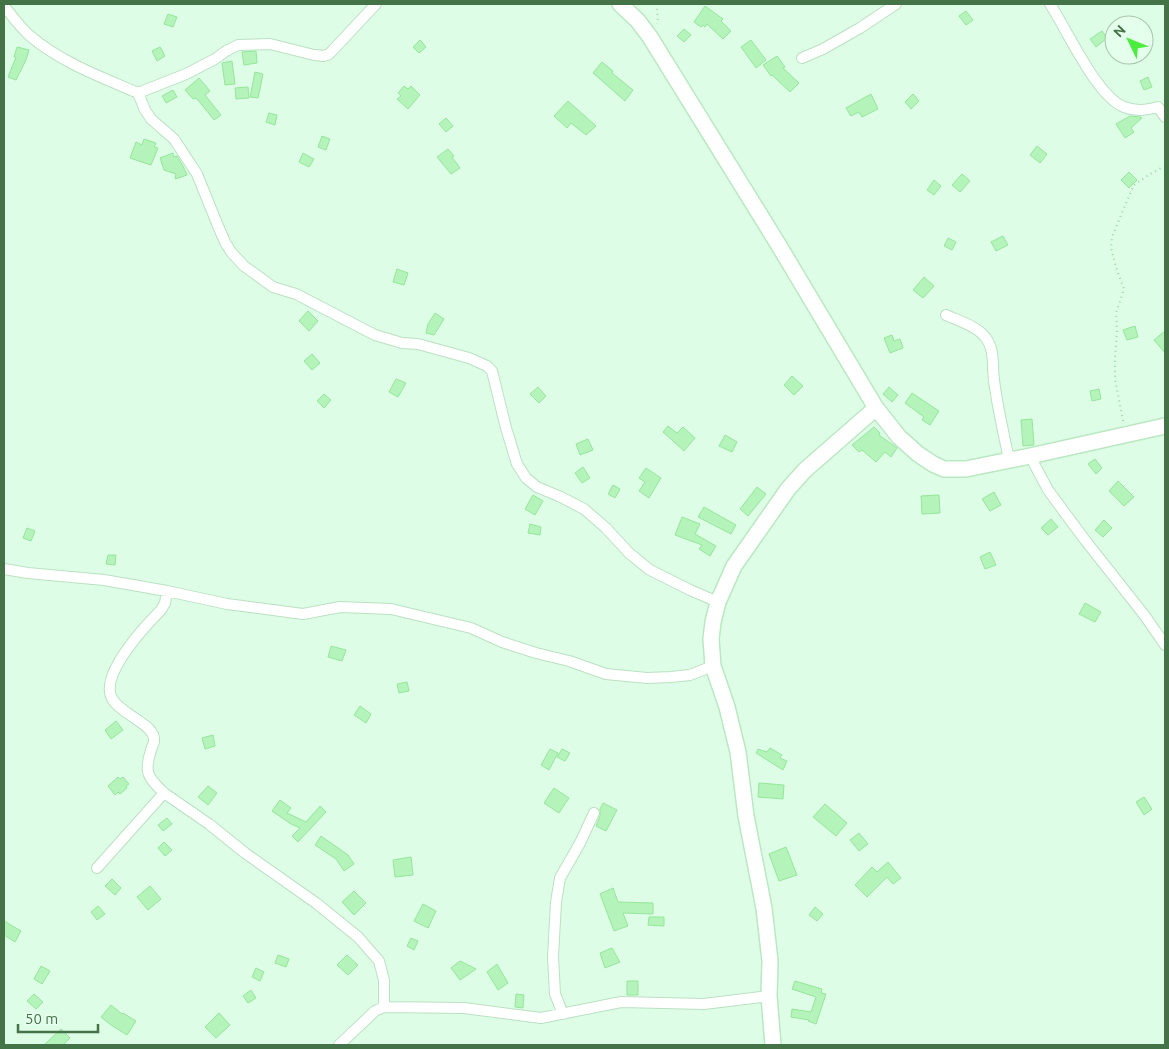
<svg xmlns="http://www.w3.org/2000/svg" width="1169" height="1049" font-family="Ubuntu,sans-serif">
  <rect width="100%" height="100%" fill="#defde7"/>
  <path fill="#b4f3ba" stroke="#94e79a" d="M705,6L723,19L721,21L731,31L723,39L707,24L705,27L703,25L701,27L694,22Z
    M966,11L973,20L966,25L959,16Z
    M168,14L177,17L173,27L164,24Z
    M684,29L691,35L684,42L677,36Z
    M1102,31L1107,38L1096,47L1090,39Z
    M420,40L426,47L419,53L413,47Z
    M751,40L766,60L756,68L741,47Z
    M17,47L29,50L26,60L16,80L8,77L16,57H14Z
    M160,47L165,56L157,61L152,51Z
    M256,51L257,63L244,65L242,52Z
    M777,56L785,67L783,68L799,83L790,92L772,75L771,76L763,65Z
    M232,61L235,84L225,85L222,63Z
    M602,62L613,71L612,73L633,90L625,101L593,73Z
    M255,72L263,74L258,98L250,97Z
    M1148,77L1152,87L1144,90L1140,81Z
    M199,78L210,91L205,95L221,115L214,120L198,100L195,98L193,99L185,90Z
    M404,86L408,89L411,86L420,95L408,109L397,99L401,96L398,93Z
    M248,87L249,98L236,99L235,88Z
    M173,90L177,97L166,103L162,96Z
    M871,94L878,109L862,117L859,112L851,116L846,108Z
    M913,94L919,101L911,109L905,102Z
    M568,101L596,126L586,135L571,123L567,128L554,116Z
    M269,113L277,115L275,125L266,122Z
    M1130,116L1140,117L1142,118L1131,128L1134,132L1125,138L1116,124Z
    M446,118L453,126L446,132L439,124Z
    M322,136L330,139L326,150L318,147Z
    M144,139L156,143L154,147L158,148L151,165L130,158L136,142L142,145Z
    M1037,146L1047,154L1040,163L1030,155Z
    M448,149L454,156L452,157L460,168L451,174L437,157Z
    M173,153L174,157L177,156L183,166L187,175L175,179L176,174L164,170L160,158Z
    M303,153L314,159L309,167L299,162Z
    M1129,172L1137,180L1129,188L1121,180Z
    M962,174L970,181L960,192L952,185Z
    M934,180L941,186L934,195L927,190Z
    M1003,236L1008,245L996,251L991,242Z
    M948,238L956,242L952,250L944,246Z
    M397,269L408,273L404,285L393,282Z
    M924,277L934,286L923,298L913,290Z
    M308,311L318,321L309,331L299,321Z
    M435,313L444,319L434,335L426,333L428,324Z
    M1135,326L1138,337L1127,340L1123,330Z
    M1165,331V353L1154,340Z
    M892,335L894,341L900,339L903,348L890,353L884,338Z
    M312,354L320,363L312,370L304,361Z
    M792,376L803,386L794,395L784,385Z
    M396,379L406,383L398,397L389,392Z
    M538,387L546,396L539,403L530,394Z
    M889,387L898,395L892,402L883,394Z
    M1099,389L1101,399L1092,401L1090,391Z
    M912,393L939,411L930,425L922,420L924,417L905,403Z
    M324,394L331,400L324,408L317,401Z
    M1032,419L1034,445L1023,446L1021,420Z
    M668,426L677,433L683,427L695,438L684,451L663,432Z
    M874,427L880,433L879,435L897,448L891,457L885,452L876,462L862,450L859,452L852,445Z
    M725,435L737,442L732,452L719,446Z
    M588,439L593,450L580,455L576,444Z
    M1095,459L1102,468L1096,474L1088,464Z
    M583,467L590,478L582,483L575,473Z
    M646,468L661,478L649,498L639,491L645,482L639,478Z
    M1118,481L1134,497L1124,506L1109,491Z
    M613,485L620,489L615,498L608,494Z
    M757,487L766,494L748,516L740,509Z
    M994,492L1001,505L990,511L982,499Z
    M533,495L543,501L535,515L525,509Z
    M939,495L940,513L922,514L921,496Z
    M704,507L736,525L731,534L698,517Z
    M682,517L700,524L695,534L716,546L710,556L699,549L702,545L675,535Z
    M1051,519L1058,527L1048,535L1041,528Z
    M1104,520L1112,528L1103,537L1095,530Z
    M530,524L541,527L540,535L528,533Z
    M27,528L35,531L31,541L23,538Z
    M990,552L996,565L985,569L980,557Z
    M108,555H116L115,565L106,564Z
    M1085,603L1101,612L1095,622L1079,614Z
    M331,646L346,650L342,661L328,657Z
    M407,682L409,691L399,693L397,684Z
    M360,706L371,714L366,723L354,715Z
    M116,721L123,730L111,739L105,730Z
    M213,735L215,746L205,749L202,738Z
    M770,748L782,755L780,758L787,761L783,770L756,753L758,749L767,752Z
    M550,749L558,753L549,770L541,765Z
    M562,749L570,753L565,761L557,757Z
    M118,777L120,779L123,777L129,784L126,786L127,788L120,794L118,792L115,795L108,786Z
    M759,783L784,785L783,799L758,797Z
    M208,786L217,793L208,805L198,797Z
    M554,788L569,798L559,813L544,803Z
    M1144,797L1152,809L1144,815L1136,802Z
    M280,800L291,808L287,813L306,822L320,806L326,812L298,842L292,836L300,828L291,824L272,811Z
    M603,803L617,810L606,831L596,826L600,816V809Z
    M825,804L847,823L836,836L813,817Z
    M167,818L172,824L163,831L158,825Z
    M859,833L868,844L859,851L850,840Z
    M321,836L348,855L354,864L344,871L336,859L315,845Z
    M164,842L172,850L165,856L158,848Z
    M786,847L797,875L779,881L769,854Z
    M411,857L413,875L395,877L393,860Z
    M888,862L901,878L893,884L887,877L867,897L855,885L872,867L877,872Z
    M112,879L121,888L115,895L105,886Z
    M150,886L161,899L148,910L137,897Z
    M613,888L618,902L653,903V914L623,913L628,926L614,931L600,894Z
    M354,891L366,903L354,915L342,902Z
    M423,904L436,911L428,928L414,921Z
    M98,906L105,914L97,920L91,912Z
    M815,907L823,914L817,921L809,915Z
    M649,917H664V926L648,925Z
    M4,921L21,931L15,942L4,935Z
    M411,938L418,941L414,950L407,946Z
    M612,948L620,962L605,968L600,953Z
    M278,955L289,959L286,967L275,963Z
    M347,955L358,965L348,975L337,965Z
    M460,961L476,969L460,980L451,968Z
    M497,964L508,983L498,990L487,972Z
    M41,966L50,971L42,984L34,979Z
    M256,968L264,972L260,981L252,977Z
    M627,981H638V995H627Z
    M795,981L822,989L821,993L826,994L816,1024L808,1021L809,1020L791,1017L792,1009L811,1012L816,997L792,989Z
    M251,990L256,998L248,1003L243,996Z
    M34,994L43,1002L36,1009L27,1001Z
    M516,994L524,995L523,1008L515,1007Z
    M111,1005L122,1014L123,1013L136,1021L127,1035L111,1025L101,1017Z
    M219,1013L230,1025L216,1038L205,1027Z
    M61,1029L70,1038L63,1045H44Z"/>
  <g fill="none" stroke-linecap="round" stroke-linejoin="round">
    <g stroke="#bae1c1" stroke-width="12">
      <path id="street" d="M1050,4C1067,30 1097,97 1124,107C1137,112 1146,110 1158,107L1165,117
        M4,6C12,16 20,27 29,35C60,62 101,77 138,93L186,74L215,59L226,51L238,45L270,44L314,55L324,56L329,54L332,51L376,4
        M802,58L823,49L860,28L896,4
        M138,93L145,110L151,119L174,139L197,174L218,226L225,242L231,252L244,266L273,287L296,294L375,335L402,343L418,344L469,358L487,366L492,371L506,428L517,464L526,478L537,487L561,497L584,509L606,528L629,553L650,570L690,590L718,602
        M946,315C959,321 977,326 986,338C995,350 992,366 994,380C997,406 1004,434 1009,460
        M1030,456L1048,490L1085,540L1145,616L1165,645
        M4,569L28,573L104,580L167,591L227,604L303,614L340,607L391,609L471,628L502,642L536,653L569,661L606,674L647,678L671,677L690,675L713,666
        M164,793L209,824L245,853L316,903L358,937L379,961L384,980V1007
        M97,868L164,793C147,777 144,772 151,750C152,746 155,742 154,739C154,730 143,724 136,719C129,714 118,708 113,700C97,677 145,626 161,610L165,603L167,591
        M563,1014L555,994L553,957L556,902L560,878L580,843L594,813
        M339,1045L375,1011L384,1007L464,1008L541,1018L621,1002L704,1004L769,996"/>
    </g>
    <g stroke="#b9e8c1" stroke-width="18">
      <path id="secondary" d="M620,4L638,21L650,37L778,244L876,408L899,437L918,454L933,464L944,469H966L1030,456L1165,426
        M773,1045L769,996L770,961L764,908L746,816L738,752L727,707L713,666L711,639L713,622L718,602L734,566L788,489L805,470L876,408"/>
    </g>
    <path stroke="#98d89d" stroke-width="2" stroke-dasharray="1 4" stroke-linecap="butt" d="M656,4L658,18L657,24
      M1123,421L1115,379V358L1117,332L1116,313L1124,289L1116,267L1111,248L1112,237L1129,196L1134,185L1150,174L1165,166"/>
    <use href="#street" stroke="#fff" stroke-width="10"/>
    <use href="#secondary" stroke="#fff" stroke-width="15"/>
  </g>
  <rect width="1169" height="1049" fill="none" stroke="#457348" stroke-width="10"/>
  <g transform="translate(1129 40) rotate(313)"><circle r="24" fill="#e5ffed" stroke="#a5c7ab"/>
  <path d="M0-4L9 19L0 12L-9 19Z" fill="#4bed3c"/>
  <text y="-8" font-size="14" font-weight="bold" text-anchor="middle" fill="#457348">N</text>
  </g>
  <path d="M18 1024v8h80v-8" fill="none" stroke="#457348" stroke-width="2.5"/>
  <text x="25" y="1024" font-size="15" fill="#457348" stroke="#e5ffed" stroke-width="4" paint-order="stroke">50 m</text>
</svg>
